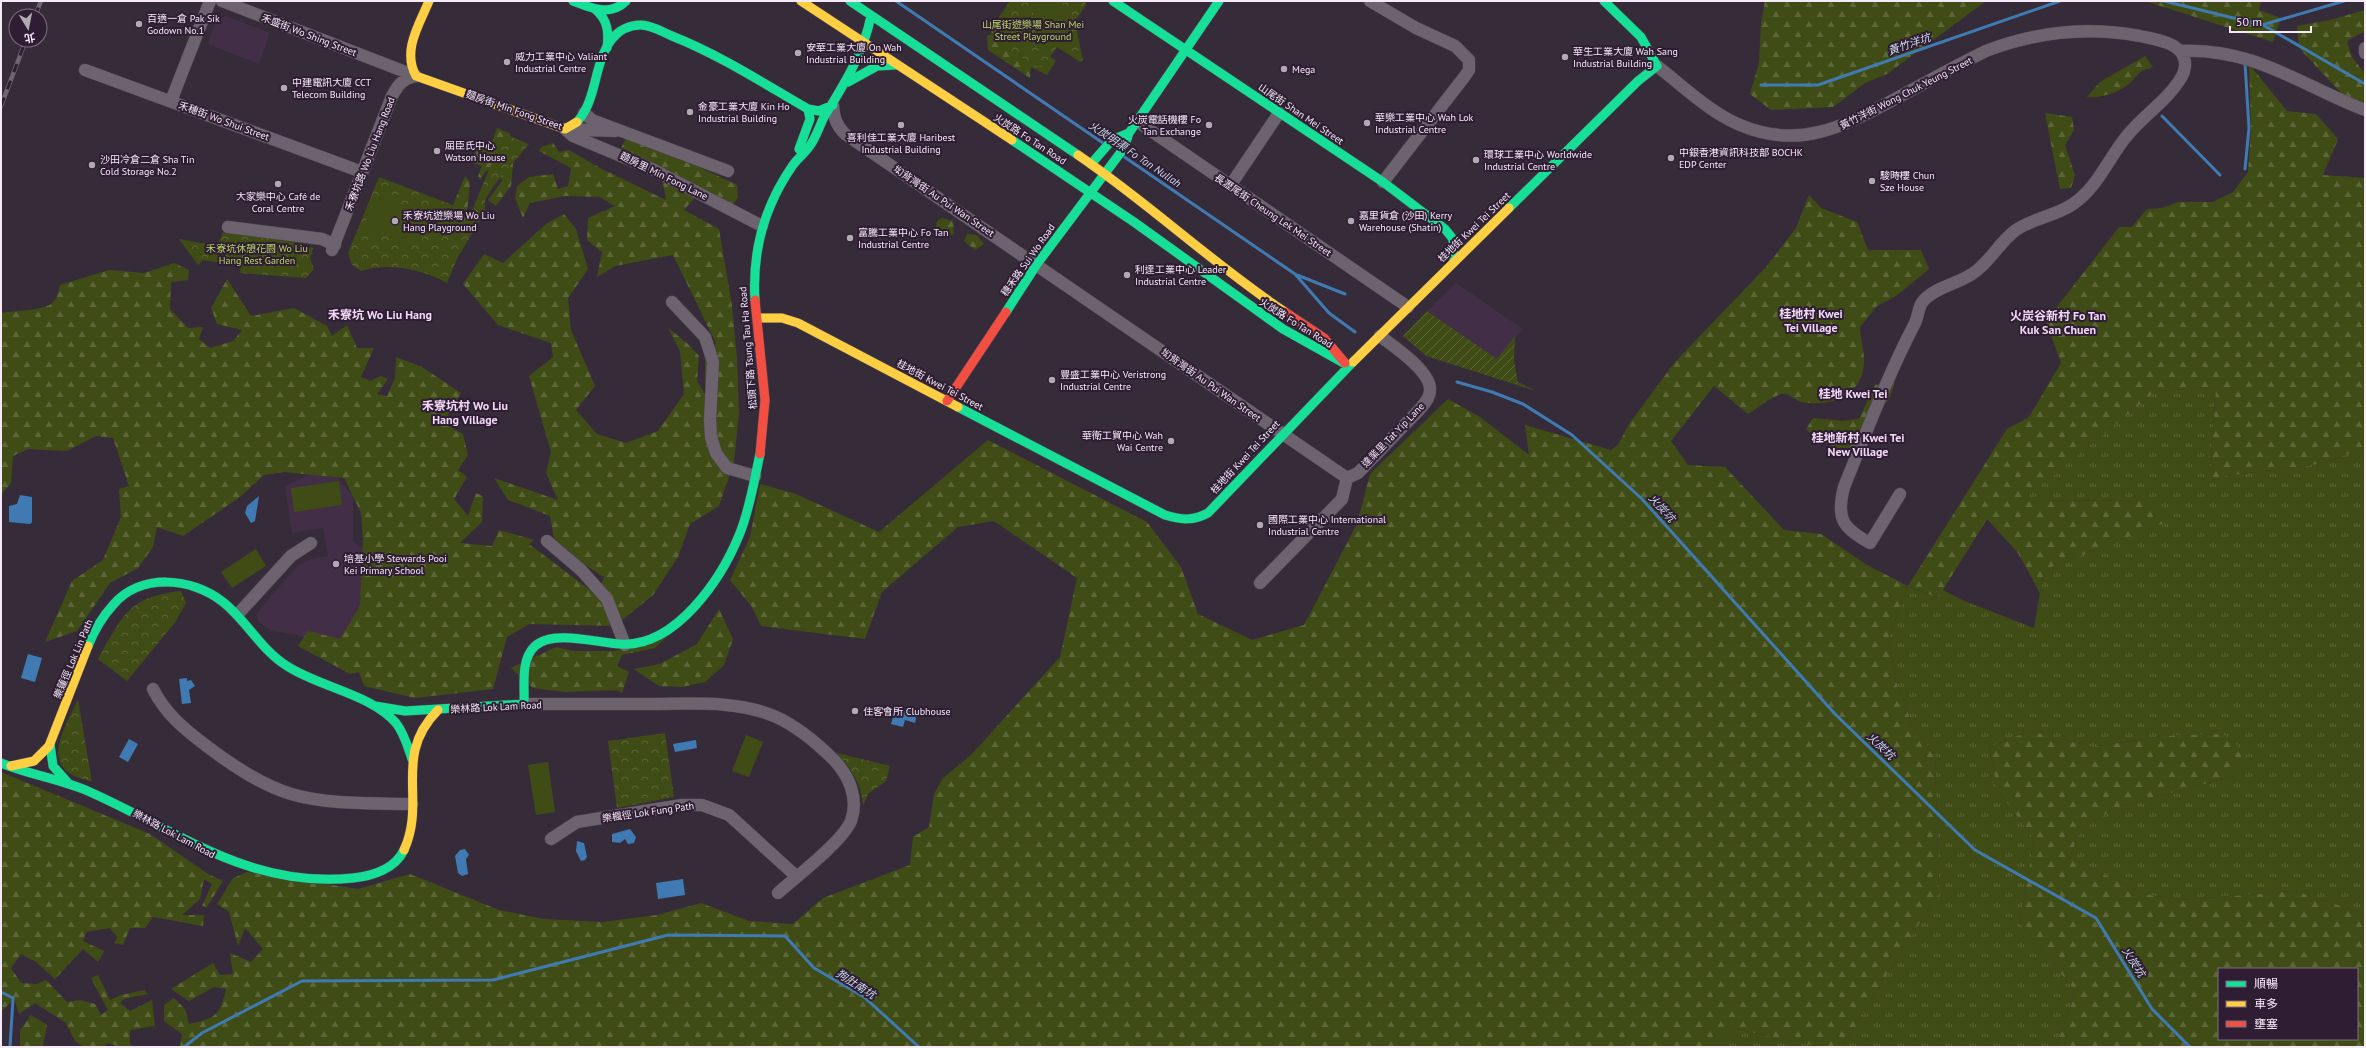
<svg xmlns="http://www.w3.org/2000/svg" width="2366" height="1048" font-family="'PT Sans','Noto Sans TC',sans-serif">
  <defs>
    <pattern id="grass-tufts" width="24" height="20" patternUnits="userSpaceOnUse"><rect width="24" height="20" fill="#404c16"/><path d="M3 7l-1-3M5 7V3M7 7l1-3M15 17l-1-3M17 17v-4M19 17l1-3" fill="none" stroke="#5c6639"/></pattern>
    <pattern id="forest-firs" width="22" height="20" patternUnits="userSpaceOnUse"><rect width="22" height="20" fill="#404c16"/><path d="M5 1l3.5 6h-7zM16 11l3.5 6h-7z" fill="#5c6639"/></pattern>
    <pattern id="park-crowns" width="20" height="18" patternUnits="userSpaceOnUse"><rect width="20" height="18" fill="#404c16"/><path d="M2 6a3 3 0 1 1 6 0M12 15a3 3 0 1 1 6 0" fill="none" stroke="#5c6639"/></pattern>
    <pattern id="garden-furrows" width="10" height="10" patternUnits="userSpaceOnUse"><rect width="10" height="10" fill="#404c16"/><path d="M-1 1l2-2M0 10L10 0M9 11l2-2" fill="none" stroke="#5c6639"/></pattern>
  </defs>
  <rect width="100%" height="100%" fill="#362c39"/>
  <path fill="#432e48" d="M226,16L270,33L259,64L208,44L216,21Z
    M1456,283L1523,329L1497,359L1427,311Z
    M311,474L338,478L353,496V541L370,553L367,597L343,652L295,634L271,631L258,621L256,614L297,566L311,559L328,556L323,528L292,533L285,486Z"/>
  <path fill="url(#grass-tufts)" d="M2216,387L2210,478L2319,464L2365,448V914L2295,891L2180,900L2143,894L2070,857L2080,831L2115,808L2234,776L2223,734L2162,736L2092,747L2030,731L1989,747L1997,789L2034,839L2020,923L2076,992L2056,1047H1842L1939,892L1935,756L1912,724L1896,682L1889,638L1908,586L1937,598L1943,590L1962,600L2034,628L2044,570L2163,523L2149,500L2021,501L2156,391Z
    M1735,1029L1822,1047H1713Z"/>
  <path fill="url(#forest-firs)" fill-rule="evenodd" d="M1765,1H1986L1887,74L1865,83L1833,107L1771,110L1750,94L1759,63L1761,23Z
    M2145,1H2261L2259,10L2281,18L2273,42Z
    M2365,10V31L2347,41L2352,57L2365,74V103L2342,94L2299,48L2297,26L2330,20Z
    M997,32L1043,51L1056,61L1047,75L1031,67L1030,78L988,50L987,36Z
    M2145,56L2153,67C2134,72 2139,77 2126,86C2115,94 2099,98 2087,97L2100,82Z
    M2249,64L2287,111L2316,114L2338,139L2323,175L2365,178V448L2319,464L2210,478L2216,387L2156,391L2022,501L2150,500L2164,523L2044,570L2040,593L2018,553L1987,519L1938,598L1908,586L1889,638L1896,682L1912,724L1935,756L1939,892L1842,1047H1822L1735,1029L1713,1047H180L182,1034L164,1021V1005L174,998L185,1009L189,1024C216,1018 220,1016 226,989L214,987L189,1001L171,989L213,963L220,975L233,974L230,953L251,962L263,949L245,928L238,946L229,912L217,904L233,878L247,872L358,889L410,874L499,910L544,919L602,922L657,915L701,903L749,921L793,924L823,898L910,865L913,837L929,827L934,794L943,778L971,755L1060,657L1077,578L994,521L958,527L882,592L865,639L761,626L752,607L730,580L750,537L760,484L796,494L879,532L988,440L1147,522L1181,567L1198,614L1252,640L1304,625L1357,524L1370,474L1448,399L1480,417L1529,455L1525,425L1611,450L1618,445L1629,424L1675,362L1767,266L1796,228L1809,195L1821,208L1857,222L1868,250H1921L1929,269L1896,296L1877,306L1860,327C1860,338 1865,353 1864,363C1862,397 1830,407 1801,402C1794,400 1790,392 1782,394C1773,395 1756,409 1748,414L1714,386L1671,441L1688,465L1725,467L1784,530L1821,534L1867,565L1908,586L2007,429L2029,417L2061,363L2046,321L2119,227H2132L2147,209L2162,208L2179,202H2213L2233,192L2248,172L2251,130Z
    M2045,113L2072,117L2074,130L2065,145L2075,175L2071,188L2060,189Z
    M497,128L509,133L515,145L511,186L496,206L488,200L502,181L497,165L485,172L480,180L478,176L482,166L472,163L477,146L492,142Z
    M626,138L699,167L737,185L738,197L733,205L702,189L684,210L719,229L732,306L737,358L739,412L734,462L719,506L690,524L678,557L653,595L615,626L529,624L507,637L493,689L415,698L364,686L359,672L350,674L298,646L308,631L340,639L360,606L363,540L361,513L344,478L284,472L264,475L240,497L183,536L157,527L153,547L138,568L110,583L77,631L45,642L72,581L103,560L121,517L119,489L129,486L113,438L96,436L67,451L28,449L13,456L11,483L1,495V313C15,310 47,312 55,300C58,296 59,289 60,285L109,270L144,273L174,263L189,270L188,280L171,282L170,309L188,328L203,327L199,339L210,348L233,341L242,330L217,324L211,308L227,279L251,316L294,308L327,326L332,336L347,325L357,348H374L361,377L370,381L381,376L388,379L377,394L387,396L395,378L396,357L422,367L461,393L443,423L463,434L468,455L458,470L467,477L454,499L468,516L476,493L483,496L482,522L460,543L492,546L499,530L534,540L529,544L598,596L604,577L582,563L554,538L550,516L508,500L494,478L558,500L546,473L551,452L529,376L553,357L551,343L498,325L463,284L484,254L503,263L546,224L564,214L576,229L588,269L568,298L571,330L595,386L576,410L597,434L626,443L658,431L684,394L680,351L668,328L687,343L699,356L697,381L705,394V361L716,343L673,255L615,266L597,277L602,252L587,240L588,218L615,206L600,197L565,196L530,203L523,218L515,198L517,186L529,177L553,174L558,189L568,186L571,168L539,151L541,147L553,143L559,152L569,150L600,168L666,200L660,166L621,148Z
    M465,176L470,182L467,213L451,210Z
    M942,218L953,221L954,234L943,236L935,231L937,221Z
    M967,234L977,235L984,244L975,250L964,241Z
    M1895,382L1889,399L1862,432L1851,459L1831,445L1820,442L1806,429L1813,418L1843,421L1859,419L1875,385Z
    M719,609L733,639L724,665L705,682L682,687L659,686L634,669L660,664L697,644Z
    M669,635L655,648L622,655L617,666L629,672L622,693L617,690L565,692L533,688L511,668L556,647L573,651H615Z
    M2030,731L2092,747L2162,736L2223,734L2247,754L2234,776L2115,808L2080,831L2070,857L2143,894L2180,900L2295,891L2365,914V1047H2056L2076,992L2020,923L2034,839L1997,789L1989,747ZM2219,969H2357V1039H2219Z
    M1,772L150,834L208,874L223,881L207,907L202,906L212,884L204,879L200,899L182,915H204L203,926L153,917L145,928H130L123,945L115,943L117,937L110,928L86,932L83,941L104,951L98,962L83,949L55,979L36,962L21,954L11,968L21,983L37,984L46,980L67,1002L80,1000L95,1004L101,1015L108,1010L91,978L98,975L110,1000L121,995L145,990L147,994L124,999L120,1003L130,1011L152,1000L155,1026L130,1030V1044L133,1047H120L108,1043L104,1047H84L75,1041L66,1023L35,1003L19,1014L14,999L1,1012Z
    M31,1015L47,1025L43,1046L20,1047V1030Z"/>
  <path fill="url(#park-crowns)" d="M1010,1H1085L1086,5L1075,21L1083,61L1080,62L1057,47L1044,66L1036,67L993,38L990,30Z
    M504,134L529,144L495,184L485,200V211L457,259L447,283C423,269 387,262 361,271L352,265L348,253L379,177L463,209L469,218Z
    M227,223L313,248L310,259L314,269L306,278L240,273L241,266L203,260L198,265L179,239L217,246Z
    M181,591L186,603L176,621L127,681L98,659C123,616 127,597 181,591Z
    M78,699L92,782C85,779 77,778 71,774C43,758 69,721 78,699Z
    M665,733L674,797L617,808L608,741Z
    M837,753L890,766L886,781L868,794L863,806C862,784 851,769 837,753Z"/>
  <path fill="url(#garden-furrows)" d="M1427,311L1497,359L1515,336L1514,360L1518,382L1536,391L1426,356L1403,336Z"/>
  <path fill="#404c16" d="M1031,1H1062L1069,40L1039,46Z
    M375,196L426,214L415,246L363,228Z
    M339,481L342,505L294,512L291,488Z
    M256,549L266,566L232,588L221,572Z
    M746,735L763,742L749,777L732,771Z
    M548,762L555,812L536,815L528,765Z"/>
  <path fill="#407ab3" d="M20,495L32,497V522L30,524L9,522V506L17,504Z
    M259,496L255,521L251,523L245,513L247,506Z
    M28,654L42,658L35,682L21,678Z
    M187,678V681L191,680L195,686L189,690L191,703L182,704L179,679Z
    M896,707L917,713L915,723L905,720L903,727L891,724Z
    M129,739L138,744L128,762L119,757Z
    M696,740L697,748L675,752L673,744Z
    M630,829L636,837L634,843L628,844L625,839L620,843L612,842V834Z
    M577,841L584,843L587,857L585,860L581,861L576,851Z
    M465,849L469,855L466,859L468,874L462,876L458,873L455,856L460,850Z
    M683,879L685,895L658,899L656,883Z"/>
  <g fill="none" stroke-linecap="round" stroke-linejoin="round">
    <path stroke="#407ab3" stroke-width="3" d="M896,1L1103,143
      M2164,1L2262,25L2344,1
      M2263,25L2365,84
      M1761,85H1818L2060,1
      M2162,116L2220,175
      M1123,156L1295,274L1329,313L1355,332
      M2245,169L2249,128L2245,63
      M1297,275L1345,294
      M1457,382L1492,392L1523,404L1572,435L1642,499L1835,714L1975,850L2096,918L2152,1009L2190,1047
      M1,992L13,998L10,1047
      M184,1047L202,1033L302,981L493,980L668,935L785,936L814,968L864,997L919,1047"/>
    <g stroke="#514853" stroke-width="13">
      <path id="street" d="M222,1L416,76
        M1370,1L1416,28L1455,46L1469,60V70L1465,76L1383,182
        M2365,48V53
        M2180,51C2252,47 2301,85 2365,110
        M1657,66C1683,86 1709,112 1740,125C1799,150 1843,127 1895,99C1925,83 1955,66 1986,51C2036,32 2087,26 2140,36C2154,39 2179,42 2184,58C2186,63 2185,71 2182,76C2169,100 2142,116 2126,137C2108,159 2098,187 2073,204C2056,216 2033,218 2016,230C1999,242 1990,263 1972,274C1957,284 1936,287 1924,300C1917,307 1919,317 1914,325C1887,377 1866,433 1844,487C1836,518 1842,528 1870,543L1900,494
        M85,70L362,172
        M171,101L210,1
        M833,105C834,118 836,125 845,134L1347,478L1358,473L1420,409C1425,403 1430,398 1430,390C1431,371 1393,346 1380,336
        M584,113L592,120L728,171
        M1138,122L1408,307
        M565,129L573,136L652,169L762,226
        M566,129L615,131
        M1230,186L1279,113
        M228,227L322,239L335,245
        M332,250L392,96C398,85 403,78 416,76
        M672,302L705,337L713,362L710,420L711,437L716,453L727,468L755,476
        M547,541L581,570L607,599L625,645
        M1260,583L1342,499L1347,478
        M238,614L291,556L311,543
        M153,689C165,713 183,728 204,744C230,764 259,784 291,794C329,805 372,803 412,804
        M524,704C567,704 609,704 651,704C691,704 736,700 774,716C797,726 816,742 834,760C849,776 859,798 851,821C842,842 797,876 778,893
        M551,839L577,822L682,805H702L729,815L796,876"/>
    </g>
    <g stroke="#514853" stroke-width="10">
      <path id="fast" d="M573,1C591,8 610,17 626,1
        M850,1L1078,155
        M1113,1L1383,182L1445,229L1453,239L1454,261
        M595,9C608,20 609,32 607,48
        M848,82L877,66L896,65
        M577,122C598,99 593,63 612,39C619,30 630,25 641,25C652,25 662,32 672,36C720,55 763,83 808,109L819,111L833,105
        M1012,140L1134,222L1283,329L1349,366
        M799,149L810,119L808,109
        M1091,164L1112,140L1129,133
        M1509,208L1638,81L1657,66L1641,37L1604,1
        M755,300C752,251 765,205 793,165C798,158 804,154 809,147C816,138 819,127 824,117C844,84 863,55 871,16
        M1006,312L1037,264L1124,148L1129,133L1219,1
        M958,407L1165,515C1181,520 1193,521 1208,513L1353,362
        M88,646C94,631 102,617 113,605C140,573 192,577 223,602C247,621 261,650 287,666C319,687 371,694 396,723C404,733 408,747 412,759
        M375,706L405,711L524,704C525,686 520,660 535,646C553,629 598,643 620,644C676,648 722,578 740,533C750,508 754,481 760,454
        M50,744L53,766L69,784
        M1,763C30,775 61,779 90,792C178,831 250,889 353,878C372,876 395,869 404,850"/>
    </g>
    <g stroke="#514853" stroke-width="10">
      <path id="slow" d="M429,1C419,25 402,51 416,76L565,129L577,122
        M801,1L1012,140
        M1078,155C1150,204 1213,264 1285,312
        M758,318H782L798,323L958,407
        M1353,362L1509,208
        M11,766L34,761L49,746L88,646
        M404,850C427,800 392,756 438,710"/>
    </g>
    <g stroke="#514853" stroke-width="10">
      <path id="jam" d="M755,300L765,400L760,454
        M1285,312L1324,338L1345,363
        M947,401L1006,312"/>
    </g>
    <use href="#street" stroke="#6c636f" stroke-width="12"/>
    <use href="#fast" stroke="#16e098" stroke-width="9"/>
    <use href="#slow" stroke="#ffcf43" stroke-width="9"/>
    <use href="#jam" stroke="#f24e42" stroke-width="9"/>
    <g stroke="#6d6670" stroke-width="4.5">
      <path id="rail" d="M35,16L41,1
        M1,106L26,40"/>
    </g>
    <use href="#rail" stroke="#2f1d33" stroke-width="3" stroke-dasharray="9" stroke-linecap="butt"/>
  </g>
  <g fill="#b3a8b6" stroke="#2f1d33" stroke-width="1.5">
    <circle cx="139" cy="24" r="4"/>
    <circle cx="798" cy="53" r="4"/>
    <circle cx="1565" cy="57" r="4"/>
    <circle cx="507" cy="62" r="4"/>
    <circle cx="1284" cy="69" r="4"/>
    <circle cx="284" cy="88" r="4"/>
    <circle cx="690" cy="112" r="4"/>
    <circle cx="1367" cy="123" r="4"/>
    <circle cx="901" cy="125" r="4"/>
    <circle cx="1209" cy="125" r="4"/>
    <circle cx="437" cy="151" r="4"/>
    <circle cx="1671" cy="158" r="4"/>
    <circle cx="1476" cy="160" r="4"/>
    <circle cx="92" cy="165" r="4"/>
    <circle cx="1872" cy="181" r="4"/>
    <circle cx="278" cy="184" r="4"/>
    <circle cx="395" cy="221" r="4"/>
    <circle cx="1351" cy="221" r="4"/>
    <circle cx="850" cy="238" r="4"/>
    <circle cx="1127" cy="275" r="4"/>
    <circle cx="1052" cy="380" r="4"/>
    <circle cx="1171" cy="441" r="4"/>
    <circle cx="1260" cy="525" r="4"/>
    <circle cx="336" cy="564" r="4"/>
    <circle cx="855" cy="711" r="4"/>
  </g>
  <g text-anchor="middle" dominant-baseline="central" stroke-width="4" stroke-linejoin="round" paint-order="stroke">
    <g font-size="10" fill="#f6eaf9" stroke="#2f1d33" text-anchor="start">
      <text x="147" y="18">百適一倉 Pak Sik<tspan x="147" dy="12">Godown No.1</tspan></text>
      <text x="806" y="47">安華工業大廈 On Wah<tspan x="806" dy="12">Industrial Building</tspan></text>
      <text x="1573" y="51">華生工業大廈 Wah Sang<tspan x="1573" dy="12">Industrial Building</tspan></text>
      <text x="515" y="56">威力工業中心 Valiant<tspan x="515" dy="12">Industrial Centre</tspan></text>
      <text x="1292" y="69">Mega</text>
      <text x="292" y="82">中建電訊大廈 CCT<tspan x="292" dy="12">Telecom Building</tspan></text>
      <text x="698" y="106">金豪工業大廈 Kin Ho<tspan x="698" dy="12">Industrial Building</tspan></text>
      <text x="1375" y="117">華樂工業中心 Wah Lok<tspan x="1375" dy="12">Industrial Centre</tspan></text>
      <text x="1201" y="119" text-anchor="end">火炭電話機樓 Fo<tspan x="1201" dy="12">Tan Exchange</tspan></text>
      <text x="901" y="137" text-anchor="middle">喜利佳工業大廈 Haribest<tspan x="901" dy="12">Industrial Building</tspan></text>
      <text x="445" y="145">屈臣氏中心<tspan x="445" dy="12">Watson House</tspan></text>
      <text x="1679" y="152">中銀香港資訊科技部 BOCHK<tspan x="1679" dy="12">EDP Center</tspan></text>
      <text x="1484" y="154">環球工業中心 Worldwide<tspan x="1484" dy="12">Industrial Centre</tspan></text>
      <text x="100" y="159">沙田冷倉二倉 Sha Tin<tspan x="100" dy="12">Cold Storage No.2</tspan></text>
      <text x="1880" y="175">駿時樓 Chun<tspan x="1880" dy="12">Sze House</tspan></text>
      <text x="278" y="196" text-anchor="middle">大家樂中心 Café de<tspan x="278" dy="12">Coral Centre</tspan></text>
      <text x="403" y="215">禾寮坑遊樂場 Wo Liu<tspan x="403" dy="12">Hang Playground</tspan></text>
      <text x="1359" y="215">嘉里貨倉 (沙田) Kerry<tspan x="1359" dy="12">Warehouse (Shatin)</tspan></text>
      <text x="858" y="232">富騰工業中心 Fo Tan<tspan x="858" dy="12">Industrial Centre</tspan></text>
      <text x="1135" y="269">利達工業中心 Leader<tspan x="1135" dy="12">Industrial Centre</tspan></text>
      <text x="1060" y="374">豐盛工業中心 Veristrong<tspan x="1060" dy="12">Industrial Centre</tspan></text>
      <text x="1163" y="435" text-anchor="end">華衛工貿中心 Wah<tspan x="1163" dy="12">Wai Centre</tspan></text>
      <text x="1268" y="519">國際工業中心 International<tspan x="1268" dy="12">Industrial Centre</tspan></text>
      <text x="344" y="558">培基小學 Stewards Pooi<tspan x="344" dy="12">Kei Primary School</tspan></text>
      <text x="863" y="711">住客會所 Clubhouse</text>
    </g>
    <g font-size="10" fill="#bad866" stroke="#2f1d33">
      <text x="1033" y="24">山尾街遊樂場 Shan Mei<tspan x="1033" dy="12">Street Playground</tspan></text>
      <text x="257" y="248">禾寮坑休憩花園 Wo Liu<tspan x="257" dy="12">Hang Rest Garden</tspan></text>
    </g>
    <g font-size="10" fill="#f6eaf9" stroke="#2f1d33">
      <text transform="translate(309 35) rotate(21)">禾盛街 Wo Shing Street</text>
      <text transform="translate(1906 93) rotate(-27)">黃竹洋街 Wong Chuk Yeung Street</text>
      <text transform="translate(514 110) rotate(19)">麵房街 Min Fong Street</text>
      <text transform="translate(1301 114) rotate(34)">山尾街 Shan Mei Street</text>
      <text transform="translate(224 121) rotate(20)">禾穗街 Wo Shui Street</text>
      <text transform="translate(1030 139) rotate(33)">火炭路 Fo Tan Road</text>
      <text transform="translate(370 154) rotate(-69)">禾寮坑路 Wo Liu Hang Road</text>
      <text transform="translate(664 176) rotate(26)">麵房里 Min Fong Lane</text>
      <text transform="translate(944 201) rotate(34)">㘭背灣街 Au Pui Wan Street</text>
      <text transform="translate(1273 215) rotate(34)">長瀝尾街 Cheung Lek Mei Street</text>
      <text transform="translate(1474 227) rotate(-44)">桂地街 Kwei Tei Street</text>
      <text transform="translate(1028 260) rotate(-55)">穗禾路 Sui Wo Road</text>
      <text transform="translate(1296 323) rotate(32)">火炭路 Fo Tan Road</text>
      <text transform="translate(748 348) rotate(-95)">松頭下路 Tsung Tau Ha Road</text>
      <text transform="translate(940 385) rotate(28)">桂地街 Kwei Tei Street</text>
      <text transform="translate(1211 385) rotate(35)">㘭背灣街 Au Pui Wan Street</text>
      <text transform="translate(1393 435) rotate(-46)">達業里 Tat Yip Lane</text>
      <text transform="translate(1245 457) rotate(-47)">桂地街 Kwei Tei Street</text>
      <text transform="translate(73 659) rotate(-67)">樂蓮徑 Lok Lin Path</text>
      <text transform="translate(496 707) rotate(-3)">樂林路 Lok Lam Road</text>
      <text transform="translate(648 812) rotate(-8)">樂楓徑 Lok Fung Path</text>
      <text transform="translate(174 834) rotate(28)">樂林路 Lok Lam Road</text>
    </g>
    <g font-size="11" font-style="italic" fill="#cddeee" stroke="#2f1d33">
      <text transform="translate(1909 44) rotate(-19)">黃竹洋坑</text>
      <text transform="translate(1135 154) rotate(34)">火炭明渠 Fo Tan Nullah</text>
      <text transform="translate(1662 508) rotate(48)">火炭坑</text>
      <text transform="translate(1881 746) rotate(44)">火炭坑</text>
      <text transform="translate(2134 962) rotate(58)">火炭坑</text>
      <text transform="translate(856 984) rotate(33)">狗肚南坑</text>
    </g>
    <g font-size="12" font-weight="bold" fill="#f2d9f7" stroke="#2f1d33">
      <text x="1811" y="313">桂地村 Kwei<tspan x="1811" dy="14">Tei Village</tspan></text>
      <text x="380" y="314">禾寮坑 Wo Liu Hang</text>
      <text x="2058" y="315">火炭谷新村 Fo Tan<tspan x="2058" dy="14">Kuk San Chuen</tspan></text>
      <text x="1853" y="393">桂地 Kwei Tei</text>
      <text x="465" y="405">禾寮坑村 Wo Liu<tspan x="465" dy="14">Hang Village</tspan></text>
      <text x="1858" y="437">桂地新村 Kwei Tei<tspan x="1858" dy="14">New Village</tspan></text>
    </g>
  </g>
  <rect width="2366" height="1048" fill="none" stroke="#f6eaf9" stroke-width="4"/>
  <rect x="2218" y="968" width="140" height="72" fill="#2f1d33" stroke="#7f6f82"/>
  <rect x="2226" y="981" width="20" height="6" fill="#16e098" stroke="#7f6f82"/>
  <text x="2254" y="988" font-size="12" fill="#f6eaf9">順暢</text>
  <rect x="2226" y="1001" width="20" height="6" fill="#ffcf43" stroke="#7f6f82"/>
  <text x="2254" y="1008" font-size="12" fill="#f6eaf9">車多</text>
  <rect x="2226" y="1021" width="20" height="6" fill="#f24e42" stroke="#7f6f82"/>
  <text x="2254" y="1028" font-size="12" fill="#f6eaf9">壅塞</text>
  <g transform="translate(28 28) rotate(170)"><circle r="19" fill="#2f1d33" stroke="#7f6f82"/>
  <path d="M0-3L7 15L0 10L-7 15Z" fill="#b3a8b6"/>
  <text y="-6" font-size="11" font-weight="bold" text-anchor="middle" fill="#f6eaf9">北</text>
  </g>
  <path d="M2230 26v6h81v-6" fill="none" stroke="#f6eaf9" stroke-width="2"/>
  <text x="2236" y="26" font-size="12" fill="#f6eaf9" stroke="#2f1d33" stroke-width="3" paint-order="stroke">50 m</text>
</svg>
